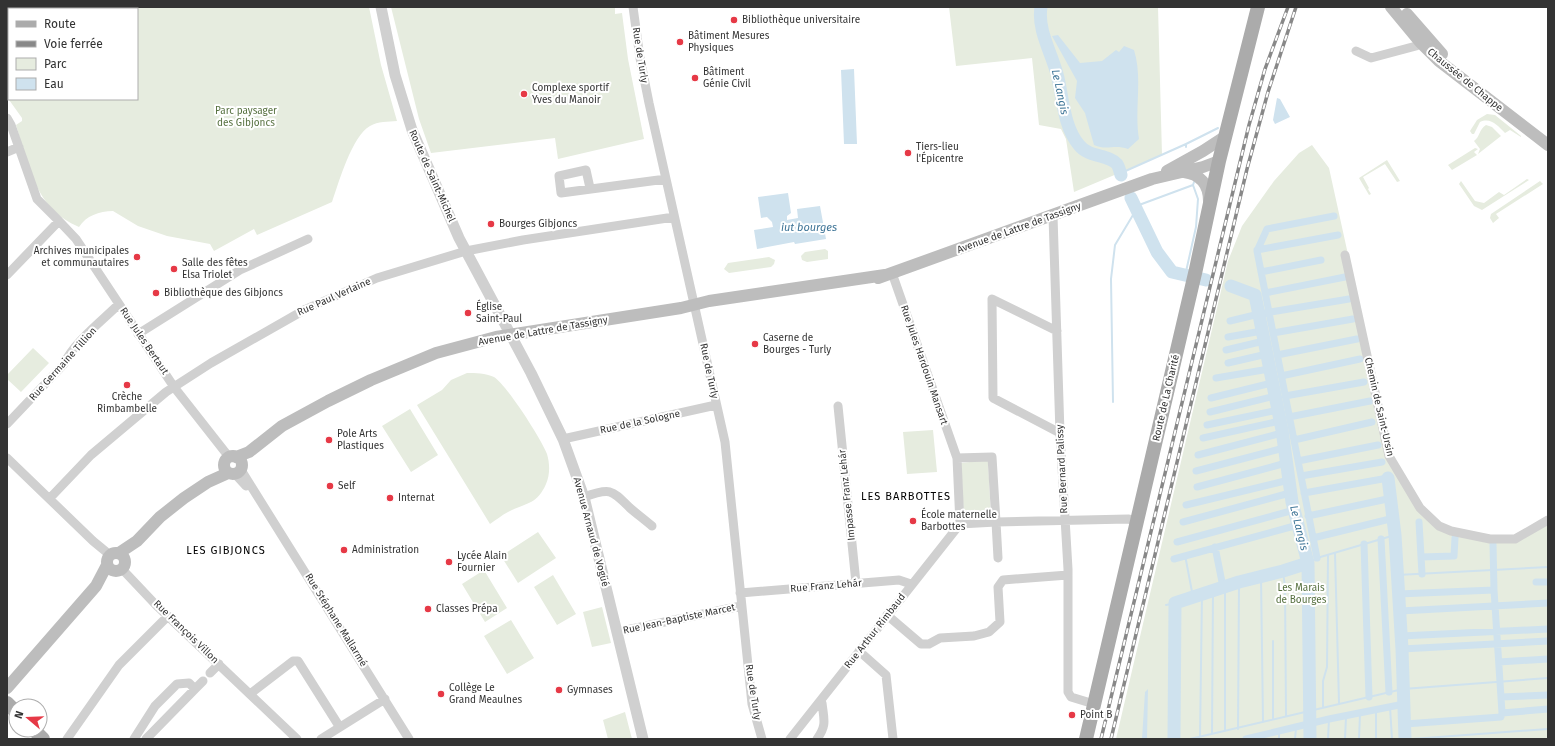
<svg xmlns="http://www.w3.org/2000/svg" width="1555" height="746" font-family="'Fira Sans',sans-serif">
  <rect width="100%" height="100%" fill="#fff"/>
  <path fill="#e6ecdf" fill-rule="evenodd" d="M7,7H369L381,65L397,121C388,122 378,121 370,126C352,136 339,182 332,202L257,235L254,229L214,251L210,244L167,236L138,226L113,211C99,211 86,216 79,227C35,208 29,167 16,125L22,121V118L7,97ZM9,9H137V99H9Z
    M391,7H615V14L622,13L628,59L644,139L558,159L555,138L431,153L419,119Z
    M949,7H1158L1162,155L1074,192L1066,139L1061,129L1039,125L1032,58L956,66Z
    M1487,114L1495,115L1521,136V137L1510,130L1505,133C1498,126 1491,117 1480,122L1474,134H1472L1470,131L1477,120Z
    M1486,125L1492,127L1501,136L1478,154L1480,149L1474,141C1480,137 1479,129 1486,125Z
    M1312,145L1329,168L1393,459L1418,506L1439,526L1490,539L1524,536L1548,520V739H1116L1228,261L1242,226L1274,181L1299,153Z
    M1475,148L1478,149L1474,152L1477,155L1452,170L1448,165Z
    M1387,160L1400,181L1397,182L1385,164L1363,177L1369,188L1368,189L1371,194L1369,195L1359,178Z
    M1527,179L1529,180L1482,210L1474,206L1459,184L1461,181L1475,201L1484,203L1499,192L1504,195Z
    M1540,181L1543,184L1496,214L1499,218L1493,223L1490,218L1491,214Z
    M825,249L828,251V259L807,262L802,260L801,256L805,252Z
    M769,257L775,260L774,264L771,267L729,273L724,269L728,263Z
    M33,348L49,363L21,392L7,379V375Z
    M467,373C476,373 485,373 494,377C506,384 542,440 547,454C550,464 550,475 546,484C537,505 525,503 508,512C502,515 496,520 490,524L417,405L442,390L451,380Z
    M410,409L438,455L411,472L382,426Z
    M933,430L937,472L907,474L903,432Z
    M988,460L991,518H964L961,463Z
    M538,532L556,558L518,583L501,556Z
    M484,570L507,608L485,622L462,584Z
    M553,575L576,614L557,625L534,587Z
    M602,607L611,643L592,647L583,612Z
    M511,620L534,658L507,674L484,636Z
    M625,712L632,739H608L603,720Z"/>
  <path fill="#cfe2ee" d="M1058,35L1080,63L1102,61L1116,50L1119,52L1124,46L1134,50C1143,78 1134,110 1139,139L1128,149C1114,144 1107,151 1094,145L1085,113L1075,98L1077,81L1052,36Z
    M854,69L857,144H844L841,70Z
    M1277,98L1280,99L1290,117L1275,124L1273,120Z
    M788,193L791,213L787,216V220L798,218L797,209L820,206L826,239L795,244L794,242L757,249L754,230L773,227L772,222L767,217L761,218L758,197Z
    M1148,689L1147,739H1142L1145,692Z"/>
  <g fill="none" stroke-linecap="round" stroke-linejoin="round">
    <path stroke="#cfe2ee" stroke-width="2" d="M1186,144L1218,128
      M1121,173L1186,144V147
      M1185,276L1196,227L1198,199L1193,185L1194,182
      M1113,402L1111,279L1115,245L1139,205L1193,185
      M1335,553L1339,703
      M1185,555L1193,597
      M1308,563L1317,558L1395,535
      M1283,571L1285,587L1286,716
      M1397,575L1548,567
      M1261,576L1263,722
      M1166,605L1175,603
      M1273,641V719
      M1323,707V681L1327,667L1328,555
      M1390,707L1392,739
      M1376,710V739
      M1238,729L1239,582
      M1225,731V586
      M1212,734L1213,590
      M1200,737L1202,594
      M1190,739L1403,689L1548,678
      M1263,739V735
      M1279,739V731
      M1295,739L1296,728
      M1328,739L1329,719
      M1345,739L1346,717
      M1359,739L1360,714
      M1412,739L1548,729"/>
    <path stroke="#cfe2ee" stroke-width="7" d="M1257,250L1338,235
      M1261,272L1321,260
      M1265,293L1345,277
      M1230,321L1259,314L1349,299
      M1273,333L1353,319
      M1228,337L1262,331
      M1226,350L1264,341
      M1277,355L1357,339
      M1228,363L1267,354
      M1281,376L1360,359
      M1216,378L1269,369
      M1285,396L1364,382
      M1211,398L1272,383
      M1210,412L1275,396
      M1289,417L1370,401
      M1207,425L1278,410
      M1203,438L1280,421
      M1294,440L1372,422
      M1198,455L1282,433
      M1298,461L1378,445
      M1196,471L1284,448
      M1301,476L1382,462
      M1197,487L1286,463
      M1304,493L1388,478
      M1186,505L1289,480
      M1308,516L1392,498
      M1183,522L1290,493
      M1419,522L1422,574
      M1313,538L1394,518
      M1381,539L1389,692
      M1177,542L1294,510
      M1364,544L1369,697
      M1493,544L1494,590L1502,713
      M1215,547L1223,587
      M1421,557L1454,556L1455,538
      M1317,558L1257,251L1267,229L1334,216
      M1174,559L1298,525
      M1536,582H1548
      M1398,594L1494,590
      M1400,611L1548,603
      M1401,636L1548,629
      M1402,649L1548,641
      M1499,662L1548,659
      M1501,697L1548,695
      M1405,724L1501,717L1502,713L1548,709
      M1246,739L1329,719L1404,704"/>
    <path stroke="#cfe2ee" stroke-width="13" d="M1041,7C1037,31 1053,55 1058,78C1063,100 1064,127 1079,145C1089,158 1108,154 1117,164C1119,167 1120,172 1121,175
      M1131,198L1157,252L1172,272L1206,280
      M1231,286L1255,295L1282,430L1292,502L1308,563L1310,739
      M1388,478L1395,535L1402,649L1405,739
      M1174,739L1175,603L1239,582L1283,571L1308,563"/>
    <path stroke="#d0d0d0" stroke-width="9" d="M633,7L640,58L649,103L725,442L752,704L762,739
      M1356,51L1371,58L1416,46L1420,42
      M7,118L11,125L37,199L59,221
      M7,152L19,147
      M590,188L586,170L559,176L561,193L666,179
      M1053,216L1060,433L1068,569V692L1071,697L1094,704
      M1345,255L1389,456L1420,508L1439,526L1451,531L1490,539H1515L1548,520
      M892,273L957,458L960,524L996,522L992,457L957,458
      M7,275L59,221L76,239L174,387L229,457
      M1057,331L992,299L993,398L1060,433
      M138,334L240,270L308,239
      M838,406L856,583
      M7,424L64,364C74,342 102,321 119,304
      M563,439L716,405
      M7,458L93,541L110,555
      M241,470L409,739
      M235,474L246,486
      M584,497C611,487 612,490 630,508C637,514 645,520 652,526
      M50,498L91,455L166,392L211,363L306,309L377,278L466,251L523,240L674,217
      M998,558L996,522L1128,519L1137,521
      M122,569L156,605L297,739
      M740,593L899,580L911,584
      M887,615L921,644H929L940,638L974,636L989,632L1000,622L998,587L1003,580L1068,575
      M617,632L741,606
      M859,651L886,675L893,739
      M210,673L219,664
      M195,689L203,681
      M250,694L293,661H298L339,726
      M67,739L119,665L168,616
      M134,739L155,706L177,684L189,683L195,689L146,739
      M321,739L385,699
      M790,739L960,524
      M817,739C827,725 824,720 822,703L820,702"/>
    <path stroke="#d0d0d0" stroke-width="11" d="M381,7L395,75L412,130L459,238L531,373L563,439L584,497L643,739"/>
    <path stroke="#bdbdbd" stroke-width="12" d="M1391,7L1420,42L1439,61L1548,145
      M1407,14L1442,54
      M1167,171L1203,151L1226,136
      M1184,172C1200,174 1209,185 1209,201
      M878,278L1152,179L1203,167L1219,161
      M224 465a9 9 0 1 1 18 0a9 9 0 1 1-18 0Z
      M236,457L249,452L282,426L328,401L371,380L436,353L496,337L681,308L709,301L885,275
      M107 562a9 9 0 1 1 18 0a9 9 0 1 1-18 0Z
      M119,553L137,541L160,517L184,498L208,482L228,473
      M7,688L96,586L107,565"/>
    <path stroke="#ababab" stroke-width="14" d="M7,703L16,712
      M34,730L43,739
      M1086,739L1196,269L1219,161L1258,7"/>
    <g stroke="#888" stroke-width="3.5">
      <path id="rail" d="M1101,739L1249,125L1265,69L1288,7
        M1111,739L1247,169L1268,92L1296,7"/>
    </g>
    <use href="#rail" stroke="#fff" stroke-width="2" stroke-dasharray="6" stroke-linecap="butt"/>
  </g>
  <g fill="#e63946" stroke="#fff" stroke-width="1.5">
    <circle cx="734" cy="20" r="4"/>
    <circle cx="680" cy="42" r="4"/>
    <circle cx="695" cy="78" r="4"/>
    <circle cx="524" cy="94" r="4"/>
    <circle cx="908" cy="153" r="4"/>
    <circle cx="491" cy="224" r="4"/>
    <circle cx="137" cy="257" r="4"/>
    <circle cx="174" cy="269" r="4"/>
    <circle cx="156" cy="293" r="4"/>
    <circle cx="468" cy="313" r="4"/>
    <circle cx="755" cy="344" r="4"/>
    <circle cx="127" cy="385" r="4"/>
    <circle cx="329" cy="440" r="4"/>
    <circle cx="330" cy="486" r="4"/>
    <circle cx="390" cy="498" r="4"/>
    <circle cx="913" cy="521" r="4"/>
    <circle cx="344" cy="550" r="4"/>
    <circle cx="449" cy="562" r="4"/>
    <circle cx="428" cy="609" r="4"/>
    <circle cx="559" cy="690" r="4"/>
    <circle cx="441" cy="694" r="4"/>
    <circle cx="1072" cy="715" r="4"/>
  </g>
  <g text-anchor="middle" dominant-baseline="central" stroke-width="4" stroke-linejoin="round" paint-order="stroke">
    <g font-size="10" fill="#333" stroke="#fff" text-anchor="start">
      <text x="742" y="20">Bibliothèque universitaire</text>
      <text x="688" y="36">Bâtiment Mesures<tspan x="688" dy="12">Physiques</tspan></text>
      <text x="703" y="72">Bâtiment<tspan x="703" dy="12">Génie Civil</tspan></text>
      <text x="532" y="88">Complexe sportif<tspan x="532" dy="12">Yves du Manoir</tspan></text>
      <text x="916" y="147">Tiers-lieu<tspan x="916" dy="12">l'Épicentre</tspan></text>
      <text x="499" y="224">Bourges Gibjoncs</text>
      <text x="129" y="251" text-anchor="end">Archives municipales<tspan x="129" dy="12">et communautaires</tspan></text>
      <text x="182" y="263">Salle des fêtes<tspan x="182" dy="12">Elsa Triolet</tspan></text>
      <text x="164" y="293">Bibliothèque des Gibjoncs</text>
      <text x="476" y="307">Église<tspan x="476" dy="12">Saint-Paul</tspan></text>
      <text x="763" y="338">Caserne de<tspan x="763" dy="12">Bourges - Turly</tspan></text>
      <text x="127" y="397" text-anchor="middle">Crèche<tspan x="127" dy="12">Rimbambelle</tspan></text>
      <text x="337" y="434">Pole Arts<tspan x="337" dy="12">Plastiques</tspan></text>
      <text x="338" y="486">Self</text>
      <text x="398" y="498">Internat</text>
      <text x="921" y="515">École maternelle<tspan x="921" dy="12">Barbottes</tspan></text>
      <text x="352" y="550">Administration</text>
      <text x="457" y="556">Lycée Alain<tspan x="457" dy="12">Fournier</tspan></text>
      <text x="436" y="609">Classes Prépa</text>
      <text x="449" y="688">Collège Le<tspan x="449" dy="12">Grand Meaulnes</tspan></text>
      <text x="567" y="690">Gymnases</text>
      <text x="1080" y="715">Point B</text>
    </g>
    <g font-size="10" fill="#333" stroke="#fff">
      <text transform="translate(640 55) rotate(81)">Rue de Turly</text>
      <text transform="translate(1465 80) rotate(39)">Chaussée de Chappe</text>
      <text transform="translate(432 176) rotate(66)">Route de Saint-Michel</text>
      <text transform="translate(1019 228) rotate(-20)">Avenue de Lattre de Tassigny</text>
      <text transform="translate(334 297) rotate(-24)">Rue Paul Verlaine</text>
      <text transform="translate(543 331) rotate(-10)">Avenue de Lattre de Tassigny</text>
      <text transform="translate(144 341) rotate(56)">Rue Jules Bertaut</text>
      <text transform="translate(63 364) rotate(-48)">Rue Germaine Tillion</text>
      <text transform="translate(924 365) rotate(71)">Rue Jules Hardouin Mansart</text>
      <text transform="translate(709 371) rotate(78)">Rue de Turly</text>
      <text transform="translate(1166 398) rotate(-77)">Route de La Charité</text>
      <text transform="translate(1379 407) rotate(77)">Chemin de Saint-Ursin</text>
      <text transform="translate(640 422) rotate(-12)">Rue de la Sologne</text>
      <text transform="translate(1062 469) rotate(-93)">Rue Bernard Palissy</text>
      <text transform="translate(847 495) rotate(-96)">Impasse Franz Lehár</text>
      <text transform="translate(591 532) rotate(75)">Avenue Arnaud de Vogüé</text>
      <text transform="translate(826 586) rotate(-5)">Rue Franz Lehár</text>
      <text transform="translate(679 619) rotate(-12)">Rue Jean-Baptiste Marcet</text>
      <text transform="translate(336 620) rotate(58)">Rue Stéphane Mallarmé</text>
      <text transform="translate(875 631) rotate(-52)">Rue Arthur Rimbaud</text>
      <text transform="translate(186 632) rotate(44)">Rue François Villon</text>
      <text transform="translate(753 692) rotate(81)">Rue de Turly</text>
    </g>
    <g font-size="10" fill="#56703f" stroke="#fff">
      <text x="246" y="111">Parc paysager<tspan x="246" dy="12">des Gibjoncs</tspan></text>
      <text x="1301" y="588">Les Marais<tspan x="1301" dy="12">de Bourges</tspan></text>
    </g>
    <g font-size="11" font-style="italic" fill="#3f7597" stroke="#fff">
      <text transform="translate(1060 92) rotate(78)">Le Langis</text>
      <text x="809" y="227">iut bourges</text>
      <text transform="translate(1299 528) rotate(76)">Le Langis</text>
    </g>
    <g font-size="11" letter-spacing="1" fill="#000" stroke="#fff">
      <text x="906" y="496">LES BARBOTTES</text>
      <text x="226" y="550">LES GIBJONCS</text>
    </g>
  </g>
  <rect width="1555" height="746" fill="none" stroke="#333333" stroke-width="16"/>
  <rect x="8" y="8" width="130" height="92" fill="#ffffff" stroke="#adadad"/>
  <rect x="16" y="21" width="20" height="6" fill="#ababab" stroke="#adadad"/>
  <text x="44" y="28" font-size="12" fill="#333333">Route</text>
  <rect x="16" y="41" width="20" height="6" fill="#888888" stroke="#adadad"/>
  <text x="44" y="48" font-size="12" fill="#333333">Voie ferrée</text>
  <rect x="16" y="58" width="20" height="12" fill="#e6ecdf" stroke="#adadad"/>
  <text x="44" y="68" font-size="12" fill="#333333">Parc</text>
  <rect x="16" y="78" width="20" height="12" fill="#cfe2ee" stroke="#adadad"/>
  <text x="44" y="88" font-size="12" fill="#333333">Eau</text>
  <g transform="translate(28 718) rotate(289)"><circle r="19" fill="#ffffff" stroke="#adadad"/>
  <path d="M0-3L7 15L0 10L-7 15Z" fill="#e63946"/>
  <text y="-6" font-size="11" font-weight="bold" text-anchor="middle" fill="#333333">N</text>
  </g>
</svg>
